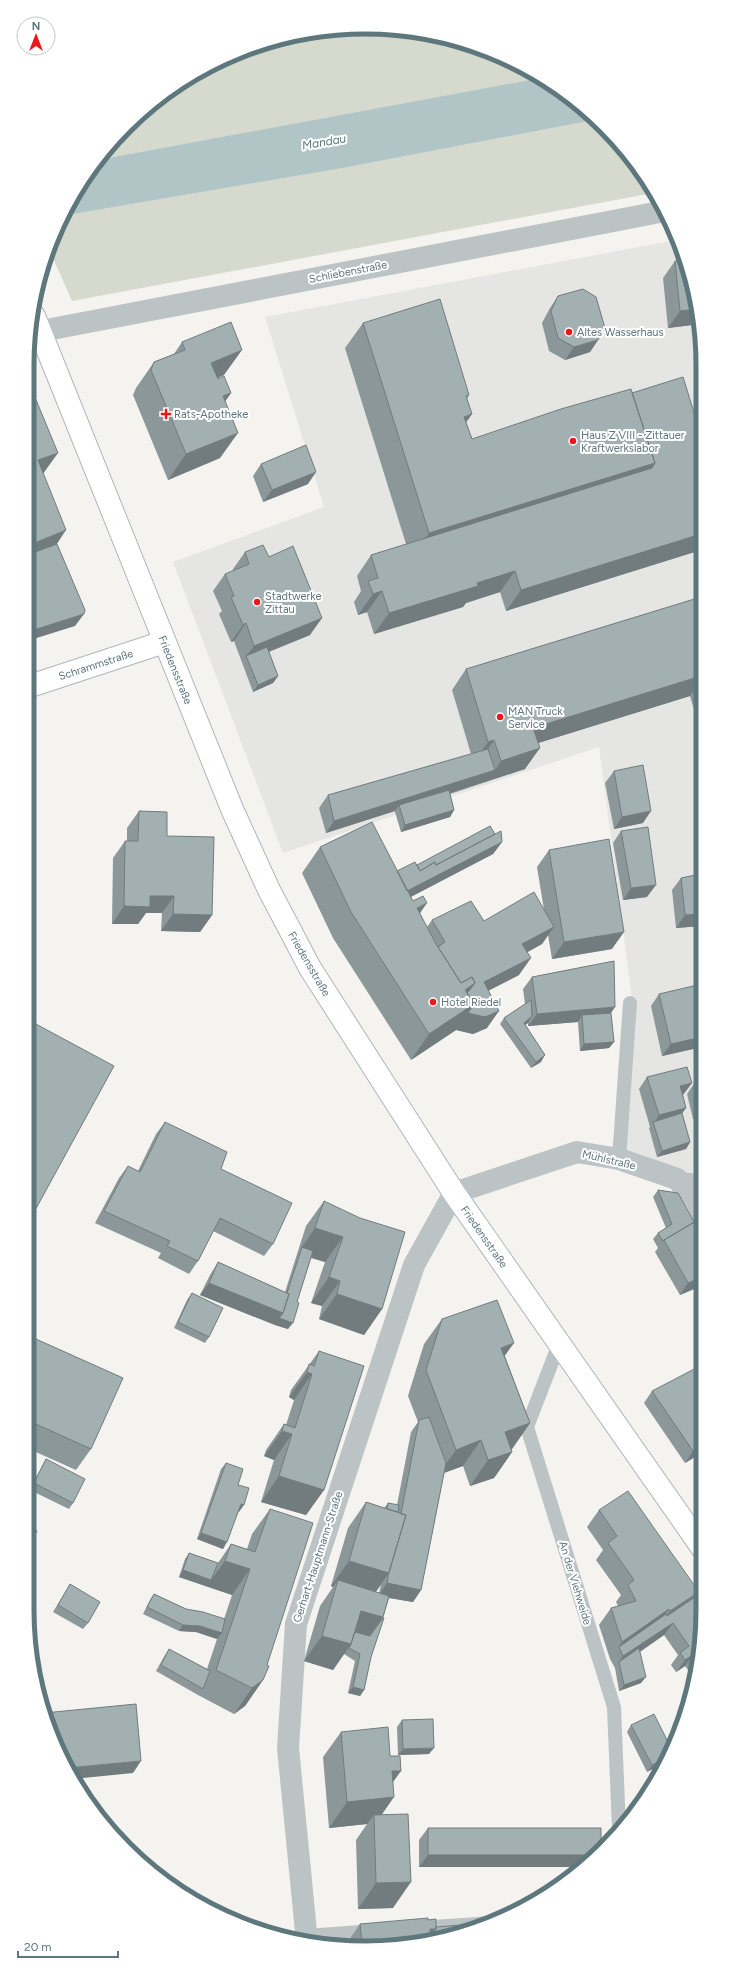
<svg xmlns="http://www.w3.org/2000/svg" width="730" height="1975" font-family="Figtree,sans-serif">
  <rect width="100%" height="100%" fill="#f4f3ef"/>
  <path fill="#e5e5e3" d="M676,240L700,321L702,1204L623,1153L632,998L599,747L283,853L173,562L324,507L265,317Z"/>
  <path fill="#d5d9ce" d="M387,28L453,39L540,78L97,160L142,111L196,72L257,45L321,30Z
    M594,120L619,142L653,193L72,301L49,249L62,216L343,168Z"/>
  <path fill="#b2c5c6" d="M540,78L553,84L594,120L343,168L62,216L97,160Z"/>
  <g fill="none" stroke-linecap="round" stroke-linejoin="round">
    <g stroke="#aeb7ba" stroke-width="24">
      <path id="secondary" d="M34,316L232,809L269,890L310,968L454,1193L703,1549
        M27,687L164,642"/>
    </g>
    <path stroke="#bcc3c5" stroke-width="14" d="M619,1159L630,1003
      M677,1179L702,1181
      M559,1344L527,1427L614,1707L619,1829
      M418,1928L492,1923
      M306,1936L374,1931"/>
    <path stroke="#bcc3c5" stroke-width="22" d="M31,333L665,211
      M307,1942L288,1748L296,1624L414,1265L454,1193L577,1152L619,1159L677,1179L696,1201L702,1215"/>
    <use href="#secondary" stroke="#fff" stroke-width="22"/>
  </g>
  <path fill="#8c9799" fill-rule="evenodd" d="M675,261L700,321V324L668,328L663,278Z
    M558,296L598,340L590,352L565,360L549,351L542,323L550,308Z
    M363,323L469,395L467,399L472,414L466,422L472,439L632,393L700,432L701,550L506,611L500,592L466,603L463,607L374,634L367,612L358,615L354,602L361,591L357,576L371,555L406,544L345,348Z
    M182,342L224,375L218,378L231,393L225,401L220,458L168,480L133,395L136,388L154,362L174,354Z
    M261,464L308,484L263,502L253,476Z
    M245,552L269,557L310,635L269,652L278,676L273,683L253,692L234,641L231,642L219,614L222,611L213,591L225,574L233,571V569Z
    M701,597V733L690,696L538,743L525,769L450,794L454,810L450,817L401,832L395,812V811L326,833L319,808L328,795L471,754L452,690L466,669Z
    M614,771L643,823L614,829L605,783Z
    M139,811L167,836L212,915L200,932L161,931L162,913H146L138,924H112L113,858L125,841H127V828Z
    M621,831L647,897L623,900L613,843Z
    M495,834L502,842L493,854L410,897L427,927L432,920L484,921L544,910L537,867L549,850L612,949L552,959L548,935L542,944L527,952L519,975L488,991L487,1028L473,1034L456,1030L411,1060L333,938L302,873L320,847L397,871L417,865Z
    M701,874V926L676,928L672,890L681,878Z
    M532,977L611,1013L614,1042L609,1048L580,1051L578,1022L528,1026V1023L525,1025L541,1062L531,1068L500,1024L504,1018L525,1004L523,989Z
    M702,984V1047L662,1056L651,1006L659,994Z
    M34,1023L27,1225V1032Z
    M647,1077L683,1095L686,1108L682,1113L690,1142L686,1149L657,1157L649,1128L650,1127L639,1089Z
    M702,1080V1116L693,1119L687,1094L695,1082Z
    M165,1122L273,1244L264,1256L213,1231L198,1261L189,1274L158,1258L161,1253L95,1223L119,1178L128,1166L138,1171L156,1134Z
    M658,1190L678,1193L694,1289L680,1295L655,1252L658,1248L653,1239L658,1233L666,1228L653,1197Z
    M324,1201L382,1309L364,1335L319,1319L322,1306L311,1303L325,1262L311,1258L288,1329L275,1325L200,1295L210,1275L218,1262L285,1292L306,1226Z
    M192,1293L209,1337L205,1343L174,1328L187,1300Z
    M442,1319L505,1356L530,1423L512,1449H511L512,1452L494,1478L470,1486L463,1466L444,1473L421,1590L413,1602L389,1598L371,1657L364,1690L360,1696L348,1693L355,1661L344,1654L333,1670L304,1661L320,1606L333,1587L331,1586L348,1528L366,1502L384,1508L388,1503L397,1505L411,1432L418,1422L408,1396L424,1344ZM381,1585L379,1593L376,1592Z
    M27,1335L91,1449L76,1470L27,1448Z
    M319,1351L324,1490L306,1515L261,1502L274,1460L264,1456L266,1450L284,1424L286,1425L294,1400L289,1397L291,1390Z
    M652,1391L703,1452L685,1463L644,1403Z
    M46,1459L73,1503L69,1509L30,1490L42,1466Z
    M226,1463L238,1485L239,1512L238,1511L223,1549L197,1539L221,1469Z
    M270,1509L267,1665L263,1680L245,1706L234,1714L198,1695L156,1671L165,1655L169,1649L207,1669L217,1639L196,1632L179,1631L143,1614L150,1600L154,1594L186,1609L224,1619L232,1595L179,1577L185,1559L189,1553L218,1563L231,1544L247,1549L252,1534Z
    M599,1510L695,1597L703,1610L693,1689L689,1684L694,1678L685,1666L676,1672L671,1665L678,1655L664,1635L640,1652L641,1683L619,1691L615,1668L610,1659L599,1625L611,1608L618,1606L616,1602L621,1595L596,1560L603,1550L587,1527Z
    M70,1584L88,1623L83,1629L53,1612Z
    M402,1720L429,1754L398,1755L397,1727Z
    M631,1725L672,1750L647,1772L627,1732Z
    M341,1732L393,1782L382,1814L393,1908L358,1909L356,1840L367,1824L329,1828L323,1757Z
    M428,1828L578,1867H419V1840Z
    M428,1920L436,1927L431,1941L346,1944L360,1924Z"/>
  <path fill="#727b7d" d="M696,309L700,321V324L668,328L680,311Z
    M598,340L590,352L565,360L574,347Z
    M242,350L224,375L193,389L211,363Z
    M231,393L213,419L223,396Z
    M472,414L454,439L464,417Z
    M238,433L220,458L168,480L186,454Z
    M58,453L40,478L38,460Z
    M655,463L637,489L411,559L429,533Z
    M316,472L308,484L263,502L272,490Z
    M66,530L49,556L27,564V546Z
    M701,534V550L506,611L521,590Z
    M515,571L500,592L466,603L463,607L374,634L389,613L477,583Z
    M382,591L367,612L358,615L373,594Z
    M84,614L75,626L27,641V632Z
    M322,618L310,635L248,660L246,656L254,646Z
    M246,623L234,641L231,642L243,625Z
    M278,676L273,683L253,692L258,685Z
    M701,676V680L690,696L519,749L533,728Z
    M494,740L480,761L473,763L488,742Z
    M540,748L525,769L400,809L399,805L395,811L326,833L334,821L495,770L501,761Z
    M454,810L450,817L401,832L405,825Z
    M651,811L643,823L614,829L622,817Z
    M502,842L493,854L386,910L394,897Z
    M656,885L647,897L623,900L631,888Z
    M150,896H174L162,913H146L138,924H112L124,906Z
    M427,903L409,929L417,908Z
    M173,914L212,915L200,932L161,931Z
    M701,914V926L676,928L685,915Z
    M554,927L542,944L510,962L522,944Z
    M624,932L612,949L552,959L564,942Z
    M531,958L519,975L472,999L484,982Z
    M32,973L27,980V975Z
    M475,983L462,1002L465,990Z
    M474,1004L499,1011L487,1028L473,1034L456,1030L411,1060L429,1034Z
    M615,1007L607,1019L582,1015L578,1022L528,1026L537,1014Z
    M532,1016L528,1023L519,1029L524,1023Z
    M702,1037V1047L662,1056L671,1044Z
    M614,1042L609,1048L580,1051L584,1044Z
    M545,1055L541,1062L531,1068L536,1062Z
    M692,1083L683,1095L680,1086Z
    M701,1106H702V1116L693,1119Z
    M686,1108L677,1120L654,1123L659,1115Z
    M690,1142L686,1149L657,1157L662,1151Z
    M315,1228L343,1237L325,1262L300,1254L302,1247Z
    M329,1277L340,1281L322,1306L311,1303Z
    M702,1277V1283L694,1289L680,1295L688,1283Z
    M209,1283L283,1313L293,1323L288,1329L275,1325L200,1295Z
    M337,1294L382,1309L364,1335L319,1319Z
    M514,1343L496,1368L501,1348Z
    M307,1372L312,1374L294,1400L289,1397Z
    M530,1423L512,1449L487,1457L505,1432Z
    M282,1431L292,1434L274,1460L264,1456Z
    M481,1440L463,1466L438,1475L456,1450Z
    M703,1445V1452L685,1463L693,1451Z
    M512,1452L494,1478L470,1486L488,1460Z
    M279,1476L324,1490L306,1515L261,1502Z
    M241,1504L244,1505L239,1512L236,1510Z
    M201,1533L227,1542L223,1549L197,1539Z
    M225,1561L250,1569L232,1595L179,1577L183,1570L211,1580Z
    M349,1561L389,1573L371,1598L338,1580L333,1587L331,1586Z
    M387,1583L421,1590L413,1602L378,1596Z
    M699,1592L687,1609L658,1629L670,1611Z
    M669,1609L657,1626L619,1647L622,1642Z
    M361,1611L383,1617L365,1642L347,1630Z
    M673,1623L664,1635L620,1665L619,1662L623,1656Z
    M183,1625L200,1626L222,1633L217,1639L196,1632L179,1631Z
    M322,1636L351,1644L333,1670L304,1661Z
    M694,1654L685,1666L676,1672L685,1660Z
    M646,1677L641,1683L619,1691L624,1685Z
    M263,1680L245,1706L234,1714L252,1688Z
    M353,1687L364,1690L360,1696L348,1693Z
    M434,1748L429,1754L398,1755L403,1749Z
    M669,1756L667,1762L647,1772L652,1765Z
    M141,1761L133,1773L73,1779L67,1768Z
    M392,1771H401L383,1796Z
    M394,1797L376,1823L374,1815L367,1824L329,1828L347,1802Z
    M428,1855H591L578,1867H419Z
    M411,1882L393,1908L358,1909L376,1883Z
    M430,1929H436L427,1942Z"/>
  <path fill="#a3b0b2" stroke="#727b7d" d="M682,260L696,309L680,311L675,261Z
    M583,289L596,297L605,328L598,340L574,347L558,338L551,311L558,296Z
    M440,299L469,395L466,396L472,414L464,417L472,439L561,409L631,389L655,463L429,533L363,323Z
    M231,322L242,350L211,363L218,379L224,376L231,393L223,396L238,433L186,454L151,370L154,362L185,350L182,342Z
    M683,377L700,432L701,534L521,590L515,571L477,583L478,586L389,613L382,591L373,594L368,581L378,578L371,555L652,468L655,463L632,393Z
    M27,378L58,453L38,460L66,530L27,546Z
    M306,445L316,472L272,490L261,464Z
    M57,544L85,610L84,614L27,632V555Z
    M263,545L269,557L293,546L322,618L254,646L246,623L243,625L231,597L234,596L225,574L249,564L245,552Z
    M701,597V676L533,728L540,748L501,761L494,740L488,742L466,669Z
    M267,647L278,676L258,685L246,656Z
    M488,749L495,770L334,821L328,795Z
    M643,765L651,811L622,817L614,771Z
    M449,790L454,810L405,825L399,805Z
    M139,811L167,812V836L214,837L212,915L173,914L174,896H150V907L124,906L125,841H138Z
    M372,822L413,901L423,896L427,903L417,908L436,944L461,983L472,977L475,983L465,990L474,1004L429,1034L351,912L320,847Z
    M490,826L495,834L436,865L435,862L420,871L417,865Z
    M648,827L656,885L631,888L621,831Z
    M501,831L502,842L407,891L397,871L415,862L420,871L435,862L436,865Z
    M609,839L624,932L564,942L549,850Z
    M701,874V914L685,915L681,878Z
    M534,892L554,927L522,944L531,958L484,982L499,1011L485,1017L468,1013L474,1004L467,993L469,991L475,983L472,977L461,983L438,947L445,942L432,920L471,901L484,921Z
    M27,957L32,973L27,975Z
    M614,961L615,1007L537,1014L532,977Z
    M702,984V1037L671,1044L659,994Z
    M531,1000L532,1016L524,1023L545,1055L536,1062L504,1018Z
    M611,1013L614,1042L584,1044L582,1015Z
    M34,1023L114,1066L27,1225V1035Z
    M687,1067L692,1083L680,1086L686,1108L659,1115L647,1077Z
    M702,1080V1106H701L695,1082Z
    M682,1113L690,1142L662,1151L653,1122Z
    M165,1122L227,1152L221,1169L292,1203L273,1244L220,1218L198,1261L167,1246L170,1241L104,1211L128,1166L140,1172Z
    M658,1190L678,1193L694,1222L664,1240L663,1241L658,1233L672,1224Z
    M324,1201L360,1218L405,1232L382,1309L337,1294L340,1281L329,1277L343,1237L315,1228Z
    M700,1219L702,1224V1277L688,1283L664,1240Z
    M302,1247L313,1251L297,1302L299,1303L293,1323L279,1318L283,1313L289,1294L287,1293Z
    M218,1262L289,1294L283,1313L209,1283Z
    M192,1293L223,1308L209,1337L178,1322Z
    M497,1300L514,1343L501,1348L530,1423L505,1432L512,1452L488,1460L481,1440L456,1450L426,1370L442,1319Z
    M27,1335L123,1378L91,1449L27,1420Z
    M319,1351L364,1366L324,1490L279,1476L292,1434L282,1431L284,1424L295,1428L312,1374L307,1372L309,1364L314,1366Z
    M702,1365L703,1445L693,1451L652,1391Z
    M429,1417L446,1463L421,1590L387,1583L389,1572L406,1515L401,1514L419,1420Z
    M46,1459L85,1479L73,1503L34,1483Z
    M226,1463L243,1469L238,1485L249,1488L244,1505L241,1504L227,1542L201,1533Z
    M628,1491L699,1592L670,1611L669,1609L622,1642L611,1608L636,1601L628,1585L634,1580L608,1543L617,1536L599,1510Z
    M366,1502L406,1515L389,1573L349,1561Z
    M388,1503L399,1505L398,1512L387,1509Z
    M270,1509L313,1523L267,1665L269,1666L263,1680L252,1688L216,1670L250,1569L225,1561L231,1544L255,1552Z
    M27,1525L37,1531L27,1549Z
    M189,1553L218,1563L211,1580L183,1570Z
    M338,1580L389,1596L383,1617L361,1611L351,1644L322,1636Z
    M70,1584L100,1602L88,1623L58,1605Z
    M154,1594L186,1609L203,1612L225,1619L222,1633L200,1626L183,1625L147,1607Z
    M695,1597L703,1608L697,1658L694,1654L685,1660L680,1653L689,1646L673,1623L623,1656L619,1647L666,1614L667,1616Z
    M383,1618H384L371,1657L364,1690L353,1687L360,1654L349,1648L351,1644L355,1632L370,1636Z
    M639,1648L646,1677L624,1685L619,1662Z
    M169,1649L210,1671L203,1689L161,1665Z
    M136,1704L141,1761L67,1768L45,1719L44,1713Z
    M654,1714L672,1750L669,1756L652,1765L631,1725Z
    M433,1719L434,1748L403,1749L402,1720Z
    M388,1727L390,1756H400L401,1771H392L394,1797L347,1802L341,1732Z
    M408,1814L411,1882L376,1883L374,1815Z
    M428,1828H601V1846L591,1855H428Z
    M428,1918V1920L436,1919V1929H430L431,1941L362,1944L360,1924Z
    M461,1925V1932L431,1941V1937L436,1929V1927Z"/>
  <g fill="#ec1719" stroke="#fff" stroke-width="1.5">
    <circle cx="569" cy="332" r="4"/>
    <path d="M164 408h4v4h4v4h-4v4h-4v-4h-4v-4h4z"/>
    <circle cx="573" cy="441" r="4"/>
    <circle cx="257" cy="602" r="4"/>
    <circle cx="500" cy="717" r="4"/>
    <circle cx="433" cy="1002" r="4"/>
  </g>
  <g text-anchor="middle" dominant-baseline="central" stroke-width="4" stroke-linejoin="round" paint-order="stroke">
    <g font-size="11" fill="#5d777d" stroke="#fff">
      <text transform="translate(348 272) rotate(-11)">Schliebenstraße</text>
      <text transform="translate(96 665) rotate(-18)">Schrammstraße</text>
      <text transform="translate(175 670) rotate(68)">Friedensstraße</text>
      <text transform="translate(309 964) rotate(60)">Friedensstraße</text>
      <text transform="translate(609 1160) rotate(13)">Mühlstraße</text>
      <text transform="translate(484 1237) rotate(55)">Friedensstraße</text>
      <text transform="translate(318 1557) rotate(-72)">Gerhart-Hauptmann-Straße</text>
      <text transform="translate(575 1583) rotate(73)">An der Viehweide</text>
    </g>
    <g font-size="11" fill="#5d777d" stroke="#fff" text-anchor="start">
      <text x="577" y="332">Altes Wasserhaus</text>
      <text x="174" y="414">Rats-Apotheke</text>
      <text x="581" y="435">Haus Z VIII - Zittauer<tspan x="581" dy="13">Kraftwerkslabor</tspan></text>
      <text x="265" y="596">Stadtwerke<tspan x="265" dy="13">Zittau</tspan></text>
      <text x="508" y="711">MAN Truck<tspan x="508" dy="13">Service</tspan></text>
      <text x="441" y="1002">Hotel Riedel</text>
    </g>
    <g font-size="12" font-style="italic" fill="#587879" stroke="#fff">
      <text transform="translate(324 142) rotate(-10)">Mandau</text>
    </g>
  </g>
  <path d="M0 0H730V1975H0ZM365 34H365A331 331 0 0 1 696 365V1610A331 331 0 0 1 365 1941H365A331 331 0 0 1 34 1610V365A331 331 0 0 1 365 34Z" fill="#fff" fill-rule="evenodd"/>
  <path fill="none" stroke="#5d777d" stroke-width="5" d="M365 34H365A331 331 0 0 1 696 365V1610A331 331 0 0 1 365 1941H365A331 331 0 0 1 34 1610V365A331 331 0 0 1 365 34Z"/>
  <g transform="translate(36 36)"><circle r="19" fill="#ffffff" stroke="#bec9cb"/>
  <path d="M0-3L7 15L0 10L-7 15Z" fill="#ec1719"/>
  <text y="-6" font-size="11" font-weight="bold" text-anchor="middle" fill="#5d777d">N</text>
  </g>
  <path d="M18 1951v6h100v-6" fill="none" stroke="#5d777d" stroke-width="2"/>
  <text x="24" y="1951" font-size="12" fill="#5d777d" stroke="#ffffff" stroke-width="3" paint-order="stroke">20 m</text>
</svg>
